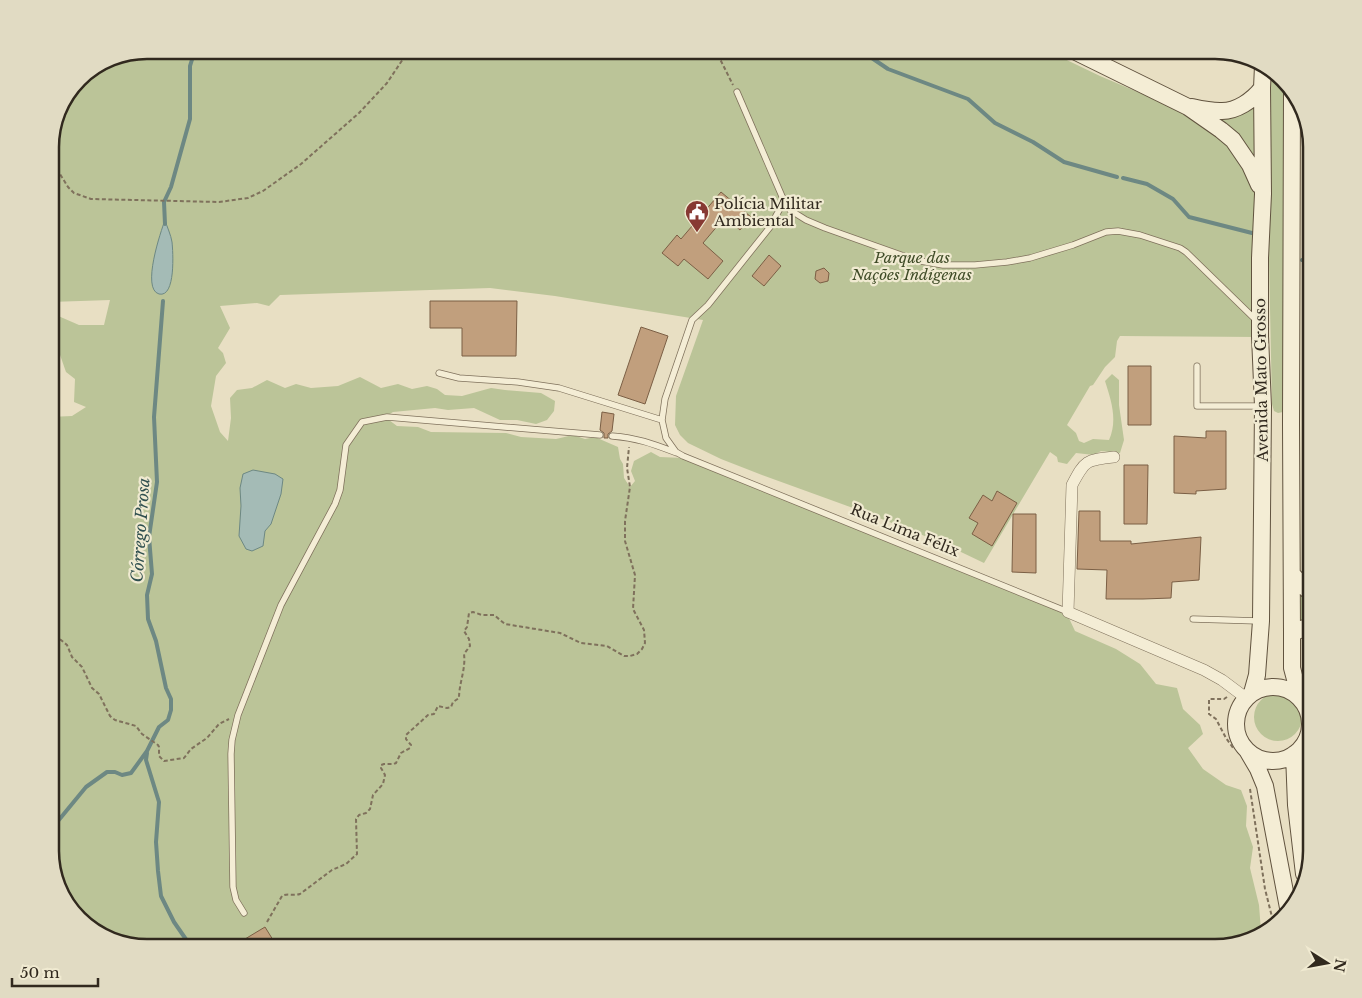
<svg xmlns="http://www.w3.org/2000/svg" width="1362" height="998" font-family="'Libre Baskerville',serif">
  <rect width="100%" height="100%" fill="#e8dfc3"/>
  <path fill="#bbc498" d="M147,50H1046L1100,76L1187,113L1218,133L1254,182L1259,206L1258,337L1120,336L1117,341L1115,357L1105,367L1093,385L1090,386L1067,425L1076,433L1079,441L1084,443L1093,439L1109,440C1118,420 1111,400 1105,381L1112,374L1119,380V405L1124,440L1120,453L1101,451L1094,455L1076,453L1067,464L1058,462L1057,457L1050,452L984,563L940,542L864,512L762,475L721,459L688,443L680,435L675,425L676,396L703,320L555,296L490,288L280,295L269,306L257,303L220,306L230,328L218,348L223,353L226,363L216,376L211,406L220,432L228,441L231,418L230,398L237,390L252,388L267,380L285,388L296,384L311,388L338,386L360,377L381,388L398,384L412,389L427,386L437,389L445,395L462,396L491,388L505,390L541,393L555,401L554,411L547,420L536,424L517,420H500L474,408L448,410L435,408L393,412L385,417L397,426L418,427L431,432L506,433L521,437L556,439L573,435L585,439L595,437L618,447L620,459L623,464L624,478L630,487L635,481L631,471L634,461L651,452L660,457L683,458L1067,614L1075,631L1116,649L1140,664L1156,684L1177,688L1183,709L1200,725L1203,734L1188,748L1203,769L1226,785L1241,790L1247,806L1246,826L1253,847L1250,868L1259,905L1261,931L1263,934L1258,938L1215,948H147L88,928L63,899L50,857V417L72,416L86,407L74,402L75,379L66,372L59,352L50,343V321L56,315L79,325H104L110,300L50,302V140L60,104L83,74Z
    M1271,69L1274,70L1289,88L1283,412L1278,413L1274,411L1272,404L1269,260Z
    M1260,99L1258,168L1202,112Z
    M1299,593L1312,599V618L1296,628Z
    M1254 717a24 24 0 1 1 48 0a24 24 0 1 1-48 0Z
    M1294,754L1306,762L1312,754V851L1304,874Z"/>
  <path fill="#a4bbb6" stroke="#6d8883" d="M165,220C167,227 171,235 172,242C173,251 176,298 159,294C141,289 161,231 165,220Z
    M253,470L275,474L283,479L281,494L271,524L265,531L263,546L252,551L246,549L239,536L241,506L240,488L243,474Z"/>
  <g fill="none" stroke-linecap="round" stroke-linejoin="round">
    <path stroke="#6d8883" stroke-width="4" d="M860,50L888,69L968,99L995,123L1033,142L1064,162L1117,177
      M1123,178L1147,184L1173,199L1189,217L1252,233
      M165,224L164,202L171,187L190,119V66L195,50
      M1302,260L1312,262
      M147,753L146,760L159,802L156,842L158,871L161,896L174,922L192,948
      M50,823L58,821L86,787L107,772H115L122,775L131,773L147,751L159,727L168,720L171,710V699L166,688L156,641L148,619L147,595L152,574L149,537L157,482L154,417L163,301"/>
  </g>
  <path fill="#c19f7d" stroke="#7b5f45" d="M721,192L751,217L740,230L725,217L703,243L723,261L708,279L684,259L678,266L662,253L677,235L681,239Z
    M769,255L781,266L764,286L752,276Z
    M824,268L829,273L828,281L820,283L815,279L816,271Z
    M430,301H517L516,356H462V328H430Z
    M641,327L668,336L645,404L618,395Z
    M1128,366H1151V425H1128Z
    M602,412L614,414L612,431L608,434V438H604V433L600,430Z
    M1206,431H1226V489L1196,491V494L1174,493V436L1206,438Z
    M1124,465H1148L1147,524H1124Z
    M997,491L1017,503L992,546L972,534L978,523L969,518L983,495L992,501Z
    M1079,511H1100V541H1131V544L1201,537L1199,580L1172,582L1171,598L1143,599H1106L1107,570L1077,569Z
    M1013,514H1036V573L1012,572Z
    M265,927L278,948H251L245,939Z"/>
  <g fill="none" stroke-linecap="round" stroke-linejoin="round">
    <g stroke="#7f715c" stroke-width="7">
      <path id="lane" d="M737,92L784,201L770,227L708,305L692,320L665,399L662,420L666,438L676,452L683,456L1068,612
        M784,201L790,210L806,220L825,228L915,260L943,265H975L1007,262L1030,258L1073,245L1106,232L1118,231L1140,235L1180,248L1186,252L1257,321
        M1197,366V406H1261
        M439,373L459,378L518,382L559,388L662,420
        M612,436C638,438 653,444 677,453
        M1193,619L1259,621
        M244,913L236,900L233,887L231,754L232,740L238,715L281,605L335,504L340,490L346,445L362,422L387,417L600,435"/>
    </g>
    <g stroke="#7f715c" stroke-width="12">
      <path id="street" d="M1114,457C1086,460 1085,460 1072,485L1068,612L1204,670L1222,680L1246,698"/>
    </g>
    <g stroke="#61533f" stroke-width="18">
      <path id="secondary" d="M1072,50L1188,107L1221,130L1233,140L1250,165L1259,185
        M1292,92L1291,424L1292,633V668L1300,698
        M1192,107C1201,109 1211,111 1220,111C1236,112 1253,100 1262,88
        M1292,574L1301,584L1312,594
        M1292,633L1312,625
        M1236 724a37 37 0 1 1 74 0a37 37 0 1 1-74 0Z
        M1252,693L1257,675L1261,621L1263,406L1260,336V258L1263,194L1262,88L1263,66
        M1248,752L1258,769L1265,786L1289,913
        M1294,754L1296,805L1304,874"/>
    </g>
    <path stroke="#7f715c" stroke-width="2" stroke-dasharray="4 2.5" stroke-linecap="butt" d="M713,50L720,59L733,85
      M50,158L68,187L74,193L91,199L219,202L248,198L263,191L301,164L359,113L387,83L409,50
      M50,631L67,645L72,657L82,667L92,688L99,694L110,716L115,720L136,726L142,734L158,745L159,747V756L164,761L184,758L191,749L207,738L219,724L229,719
      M1227,697L1224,699H1209V714L1216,719L1226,738L1234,749
      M1250,789L1265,889L1274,925
      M267,922L282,896C287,893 294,896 300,894L332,870L346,864L357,854L356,819L359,815L366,813L370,809L373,795L383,784L385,775L381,768V765L384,764H394L396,763L401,753L410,748L411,745L406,739V735L428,715L434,714L438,706L447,708L451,707L453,702L459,698C459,683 466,669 464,654L470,646L469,639L464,631L467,627L469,613L473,612L482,615H494L505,624L560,633L581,643L607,646L624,656H630L637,654L642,649L645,643L644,630L633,609L635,575L625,541V521L630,487L627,468L629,447"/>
    <use href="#lane" stroke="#f4edd5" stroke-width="5.5"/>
    <use href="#street" stroke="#f4edd5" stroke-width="11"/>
    <use href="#secondary" stroke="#f4edd5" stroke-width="16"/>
  </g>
  <defs>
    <g id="civic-pin" transform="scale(1.25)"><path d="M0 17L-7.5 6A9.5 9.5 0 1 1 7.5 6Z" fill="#873933" stroke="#f0ead1"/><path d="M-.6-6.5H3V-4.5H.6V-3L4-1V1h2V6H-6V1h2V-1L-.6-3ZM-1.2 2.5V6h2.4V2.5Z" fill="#fff"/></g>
  </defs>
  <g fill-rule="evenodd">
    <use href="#civic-pin" x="697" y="212"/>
  </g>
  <g text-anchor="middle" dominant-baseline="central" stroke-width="4.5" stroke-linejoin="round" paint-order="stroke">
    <g font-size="15" fill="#31291e" stroke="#f0ead1" text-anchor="start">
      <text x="714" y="203">Polícia Militar<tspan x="714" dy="17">Ambiental</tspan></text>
    </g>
    <g font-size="15" font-style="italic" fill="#3f4b27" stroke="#f0ead1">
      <text x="912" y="257">Parque das<tspan x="912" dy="17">Nações Indígenas</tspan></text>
    </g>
    <g font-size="15" fill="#31291e" stroke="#f0ead1">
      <text transform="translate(1261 380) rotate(-91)">Avenida Mato Grosso</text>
      <text transform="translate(905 530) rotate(22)">Rua Lima Félix</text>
    </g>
    <g font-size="16" font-style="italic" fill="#2f4f4f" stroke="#f0ead1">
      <text transform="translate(140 530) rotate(-86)">Córrego Prosa</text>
    </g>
  </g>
  <path d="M0 0H1362V998H0ZM147 59H1215A88 88 0 0 1 1303 147V851A88 88 0 0 1 1215 939H147A88 88 0 0 1 59 851V147A88 88 0 0 1 147 59Z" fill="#e1dbc3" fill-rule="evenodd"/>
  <path fill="none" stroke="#31291e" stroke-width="2.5" d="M147 59H1215A88 88 0 0 1 1303 147V851A88 88 0 0 1 1215 939H147A88 88 0 0 1 59 851V147A88 88 0 0 1 147 59Z"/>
  <g transform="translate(1327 963) rotate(101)" stroke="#f0ead1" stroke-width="4" paint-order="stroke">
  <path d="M0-4L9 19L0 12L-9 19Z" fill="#31291e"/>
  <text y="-8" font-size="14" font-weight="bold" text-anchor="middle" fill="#31291e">N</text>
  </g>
  <path d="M12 978v8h86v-8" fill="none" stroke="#31291e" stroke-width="2.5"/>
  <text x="20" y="978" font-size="15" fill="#31291e" stroke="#f0ead1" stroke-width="4" paint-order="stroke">50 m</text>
</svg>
